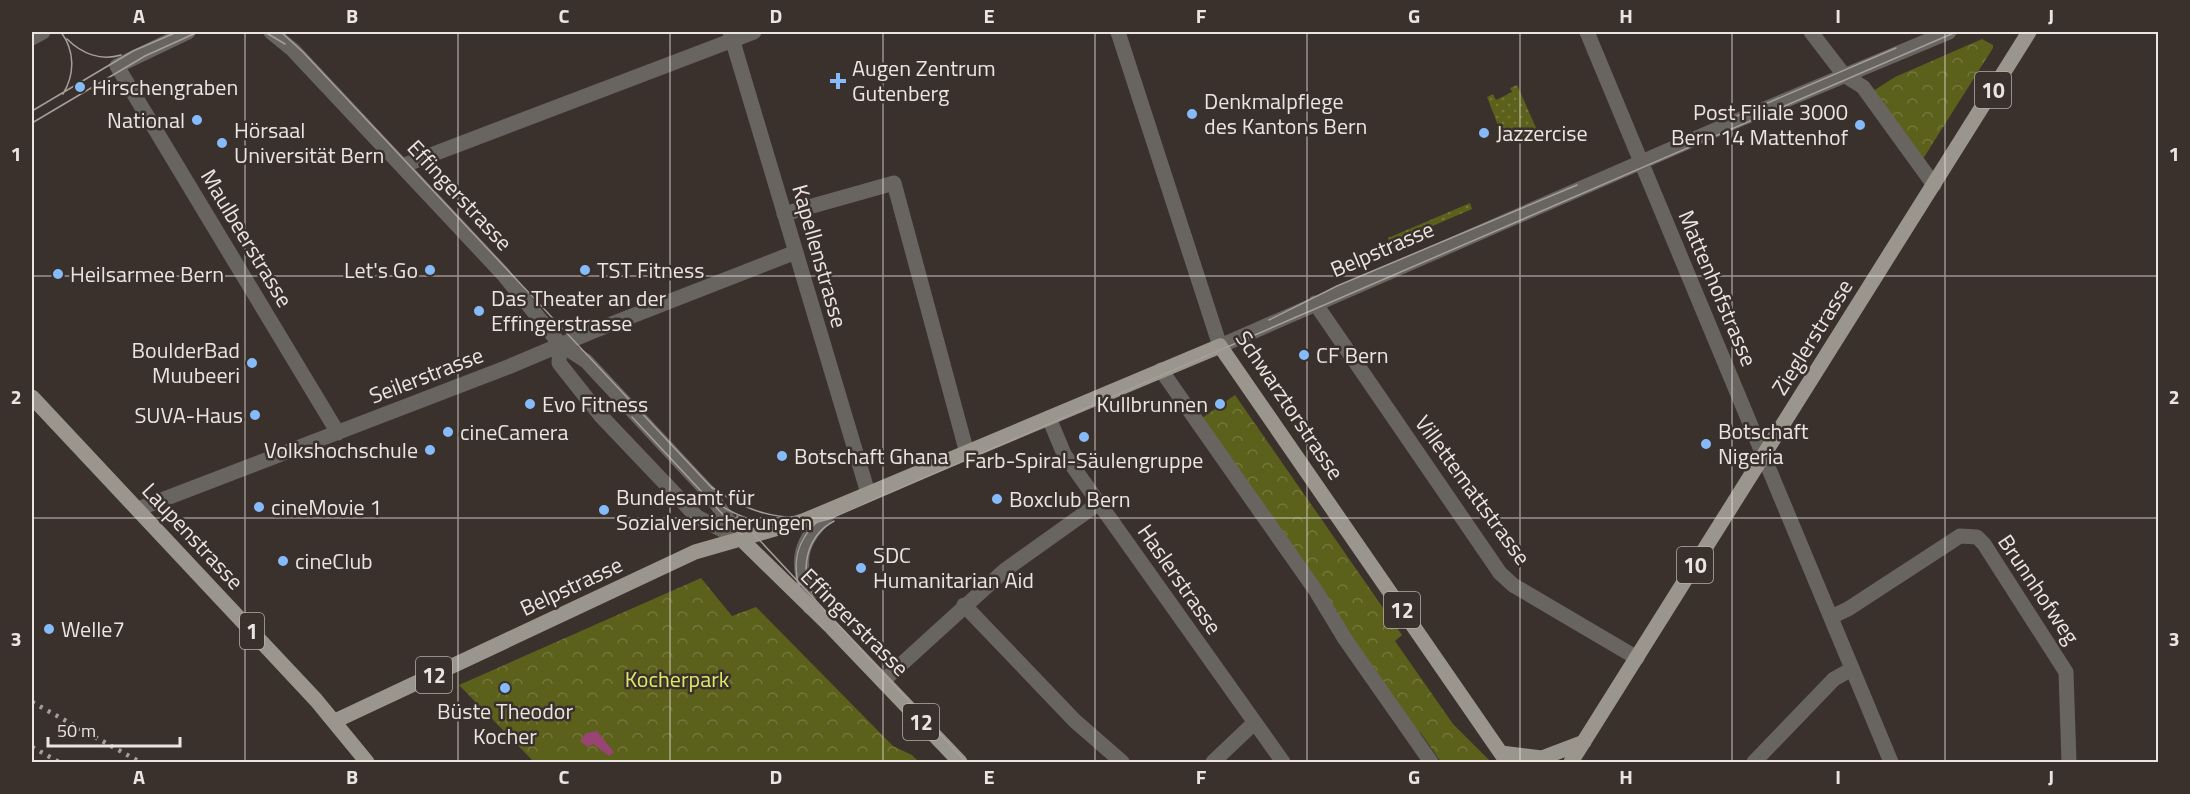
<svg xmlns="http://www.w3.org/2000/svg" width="2190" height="794" font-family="'Titillium Web',sans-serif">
  <defs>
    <pattern id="grass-dots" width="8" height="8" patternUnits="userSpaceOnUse" patternTransform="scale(1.5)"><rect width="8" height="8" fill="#5b601b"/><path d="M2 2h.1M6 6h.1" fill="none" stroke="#73773c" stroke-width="1.8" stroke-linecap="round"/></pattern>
    <pattern id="park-crowns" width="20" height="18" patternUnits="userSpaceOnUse" patternTransform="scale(1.5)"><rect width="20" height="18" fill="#5b601b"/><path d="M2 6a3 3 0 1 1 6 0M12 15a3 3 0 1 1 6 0" fill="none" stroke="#73773c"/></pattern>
  </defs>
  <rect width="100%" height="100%" fill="#3a312d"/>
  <path fill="url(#grass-dots)" d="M1517,85L1537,130L1514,140L1509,132L1501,133L1487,97L1493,94L1496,100L1512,92L1510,88Z
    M1470,203L1472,209L1393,243L1389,241L1388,238Z"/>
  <path fill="url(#park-crowns)" d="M1982,39L1993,45V48L1921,162L1873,91L1895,77Z
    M1235,395L1402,635L1395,641L1453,724L1491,762H1441L1420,732L1415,735L1202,418Z
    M701,578L732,616L756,607L893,746L912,755L919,762H534L459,685Z"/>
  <path fill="#984573" d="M597,731L614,752L609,756L593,744L588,747L580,741L586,733Z"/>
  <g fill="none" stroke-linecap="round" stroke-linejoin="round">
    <path stroke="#686561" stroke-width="15" d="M188,32L117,66L338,433
      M271,32L293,50L503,274L560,344L586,361L709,493L742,540
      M730,32L868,493
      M1118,32L1220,346L1724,126L1949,32
      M1587,32L1891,762
      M1811,32L1844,75L1863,87L1934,185
      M32,38L43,32
      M402,166L754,32
      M784,214L894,183L967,453
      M1315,303L1500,573L1513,585L1637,658
      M560,344L559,363L601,416L697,517L742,540
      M1161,370L1316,591L1345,639L1431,762
      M1049,418L1064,454L1283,762
      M138,509L508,367L591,332L796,252
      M964,605L1075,721L1122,762
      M810,607C797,558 795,546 833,509
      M1831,617L1848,609L1960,536L1977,537L1984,544L2066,672L2069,762
      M883,681L1005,570L1099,503
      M1213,762L1254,723
      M1754,762L1834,679L1852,669"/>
    <path stroke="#9a968e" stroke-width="15" d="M32,397L316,700L367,762
      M742,540L832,628L960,762
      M335,721L695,552L803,521L1220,346L1507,762
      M1501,753L1542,758L1584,742
      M1571,762L2029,32"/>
    <path stroke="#a59e9a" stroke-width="1.5" d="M61,32C75,51 75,74 63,94
      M265,32L285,44
      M281,32L303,52L713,489
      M67,39C82,54 101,61 121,55
      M32,111L133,51L177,32
      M1737,116L1896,48
      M32,123L145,56L198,32
      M1269,320L1337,286L1577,185
      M632,417L742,535
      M709,485C738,507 769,520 806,517
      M702,492C740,524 783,532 829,519L1956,32
      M737,516L966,762
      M799,586C792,562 798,540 816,523
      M813,595C799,568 807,536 834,521"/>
    <path stroke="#a59e9a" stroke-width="4.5" stroke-dasharray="3 6" stroke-linecap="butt" d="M32,702L140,762
      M32,747L59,762"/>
  </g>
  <path fill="none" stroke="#ebe5e2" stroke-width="1.5" stroke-opacity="0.55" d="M245,32V762M458,32V762M670,32V762M883,32V762M1095,32V762M1307,32V762M1520,32V762M1732,32V762M1945,32V762M32,276H2158M32,518H2158"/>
  <g fill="#86bbfb" stroke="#3a312d" stroke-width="2">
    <path d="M835 72h6v6h6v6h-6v6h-6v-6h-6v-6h6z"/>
    <circle cx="80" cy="87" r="6"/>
    <circle cx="1192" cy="114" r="6"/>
    <circle cx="197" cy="120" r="6"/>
    <circle cx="1860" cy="125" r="6"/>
    <circle cx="1484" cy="133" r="6"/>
    <circle cx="222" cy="143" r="6"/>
    <circle cx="430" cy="270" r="6"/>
    <circle cx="585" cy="270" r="6"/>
    <circle cx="58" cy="274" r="6"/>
    <circle cx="479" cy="311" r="6"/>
    <circle cx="1304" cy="355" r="6"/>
    <circle cx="252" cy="363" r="6"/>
    <circle cx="530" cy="404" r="6"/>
    <circle cx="1220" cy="404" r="6"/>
    <circle cx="255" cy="415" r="6"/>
    <circle cx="448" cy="432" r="6"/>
    <circle cx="1084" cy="437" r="6"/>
    <circle cx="1706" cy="444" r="6"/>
    <circle cx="430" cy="450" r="6"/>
    <circle cx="782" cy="456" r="6"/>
    <circle cx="997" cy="499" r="6"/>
    <circle cx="259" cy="507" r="6"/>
    <circle cx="604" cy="510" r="6"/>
    <circle cx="283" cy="561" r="6"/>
    <circle cx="861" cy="568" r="6"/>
    <circle cx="49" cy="629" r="6"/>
    <circle cx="505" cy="688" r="6"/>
  </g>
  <g text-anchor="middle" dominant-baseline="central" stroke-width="5" stroke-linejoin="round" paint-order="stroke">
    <g fill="#3a312d" stroke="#b6afac" stroke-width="1.5">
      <rect x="1975" y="72" width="36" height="36" rx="4.5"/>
      <rect x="1677" y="547" width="36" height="36" rx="4.5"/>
      <rect x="1384" y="592" width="36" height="36" rx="4.5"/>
      <rect x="240" y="613" width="24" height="36" rx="4.5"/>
      <rect x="416" y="657" width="36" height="36" rx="4.5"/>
      <rect x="903" y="704" width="36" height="36" rx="4.5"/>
    </g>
    <g font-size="21" font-weight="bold" fill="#ebe5e2">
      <text x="1993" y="90">10</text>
      <text x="1695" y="565">10</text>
      <text x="1402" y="610">12</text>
      <text x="252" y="631">1</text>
      <text x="434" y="675">12</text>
      <text x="921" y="722">12</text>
    </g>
    <g font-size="22" fill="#ebe5e2" stroke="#3a312d" text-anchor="start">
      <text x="852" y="68">Augen Zentrum<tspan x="852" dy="25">Gutenberg</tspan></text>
      <text x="92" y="87">Hirschengraben</text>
      <text x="1204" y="101">Denkmalpflege<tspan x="1204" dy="25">des Kantons Bern</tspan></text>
      <text x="1848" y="112" text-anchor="end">Post Filiale 3000<tspan x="1848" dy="25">Bern 14 Mattenhof</tspan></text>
      <text x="185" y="120" text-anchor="end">National</text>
      <text x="234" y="130">Hörsaal<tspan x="234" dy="25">Universität Bern</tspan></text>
      <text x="1496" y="133">Jazzercise</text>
      <text x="418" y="270" text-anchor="end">Let's Go</text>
      <text x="597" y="270">TST Fitness</text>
      <text x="70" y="274">Heilsarmee Bern</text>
      <text x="491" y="298">Das Theater an der<tspan x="491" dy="25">Effingerstrasse</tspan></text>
      <text x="240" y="350" text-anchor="end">BoulderBad<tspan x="240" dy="25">Muubeeri</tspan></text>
      <text x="1316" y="355">CF Bern</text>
      <text x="542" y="404">Evo Fitness</text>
      <text x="1208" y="404" text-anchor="end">Kullbrunnen</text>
      <text x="243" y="415" text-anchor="end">SUVA-Haus</text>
      <text x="1718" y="431">Botschaft<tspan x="1718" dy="25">Nigeria</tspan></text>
      <text x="460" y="432">cineCamera</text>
      <text x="418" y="450" text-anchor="end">Volkshochschule</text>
      <text x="794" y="456">Botschaft Ghana</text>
      <text x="1084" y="460" text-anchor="middle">Farb-Spiral-Säulengruppe</text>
      <text x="616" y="497">Bundesamt für<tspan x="616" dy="25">Sozialversicherungen</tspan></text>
      <text x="1009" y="499">Boxclub Bern</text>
      <text x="271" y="507">cineMovie 1</text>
      <text x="873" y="555">SDC<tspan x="873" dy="25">Humanitarian Aid</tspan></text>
      <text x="295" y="561">cineClub</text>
      <text x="61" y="629">Welle7</text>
      <text x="505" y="711" text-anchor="middle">Büste Theodor<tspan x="505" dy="25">Kocher</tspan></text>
    </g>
    <g font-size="22" fill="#ebe5e2" stroke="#3a312d">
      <text transform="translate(460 195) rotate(47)">Effingerstrasse</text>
      <text transform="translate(247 238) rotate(59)">Maulbeerstrasse</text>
      <text transform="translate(1382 249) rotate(-23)">Belpstrasse</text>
      <text transform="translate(820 256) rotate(74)">Kapellenstrasse</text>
      <text transform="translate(1718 288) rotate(67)">Mattenhofstrasse</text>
      <text transform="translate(1812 337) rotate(-58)">Zieglerstrasse</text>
      <text transform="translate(426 375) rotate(-21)">Seilerstrasse</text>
      <text transform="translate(1290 405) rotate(56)">Schwarztorstrasse</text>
      <text transform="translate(1473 490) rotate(54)">Villettemattstrasse</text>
      <text transform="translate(193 536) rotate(47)">Laupenstrasse</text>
      <text transform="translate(1180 579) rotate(55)">Haslerstrasse</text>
      <text transform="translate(571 586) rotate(-25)">Belpstrasse</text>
      <text transform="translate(2039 589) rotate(56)">Brunnhofweg</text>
      <text transform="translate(855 622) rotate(45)">Effingerstrasse</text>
    </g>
    <g font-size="22" fill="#dfe967" stroke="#3a312d">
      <text x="677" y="679">Kocherpark</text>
    </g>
  </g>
  <rect width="2190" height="794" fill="none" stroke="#3a312d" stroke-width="66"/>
  <path d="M48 737v9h132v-9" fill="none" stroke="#ebe5e2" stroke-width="3"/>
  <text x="57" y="737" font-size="18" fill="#ebe5e2" stroke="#3a312d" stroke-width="4.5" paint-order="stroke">50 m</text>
  <rect x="33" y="33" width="2124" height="728" fill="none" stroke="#ebe5e2" stroke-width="2"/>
  <g font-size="20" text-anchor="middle" font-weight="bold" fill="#ebe5e2">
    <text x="139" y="23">A</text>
    <text x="352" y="23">B</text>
    <text x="564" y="23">C</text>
    <text x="776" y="23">D</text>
    <text x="989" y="23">E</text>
    <text x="1201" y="23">F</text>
    <text x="1414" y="23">G</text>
    <text x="1626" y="23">H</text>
    <text x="1838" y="23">I</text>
    <text x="2051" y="23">J</text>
    <text x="16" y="161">1</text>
    <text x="2174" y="161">1</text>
    <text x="16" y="404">2</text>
    <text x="2174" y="404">2</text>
    <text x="16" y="646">3</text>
    <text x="2174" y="646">3</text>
    <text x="139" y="784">A</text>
    <text x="352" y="784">B</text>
    <text x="564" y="784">C</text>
    <text x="776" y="784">D</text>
    <text x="989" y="784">E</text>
    <text x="1201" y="784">F</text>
    <text x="1414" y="784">G</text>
    <text x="1626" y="784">H</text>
    <text x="1838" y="784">I</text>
    <text x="2051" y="784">J</text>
  </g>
</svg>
